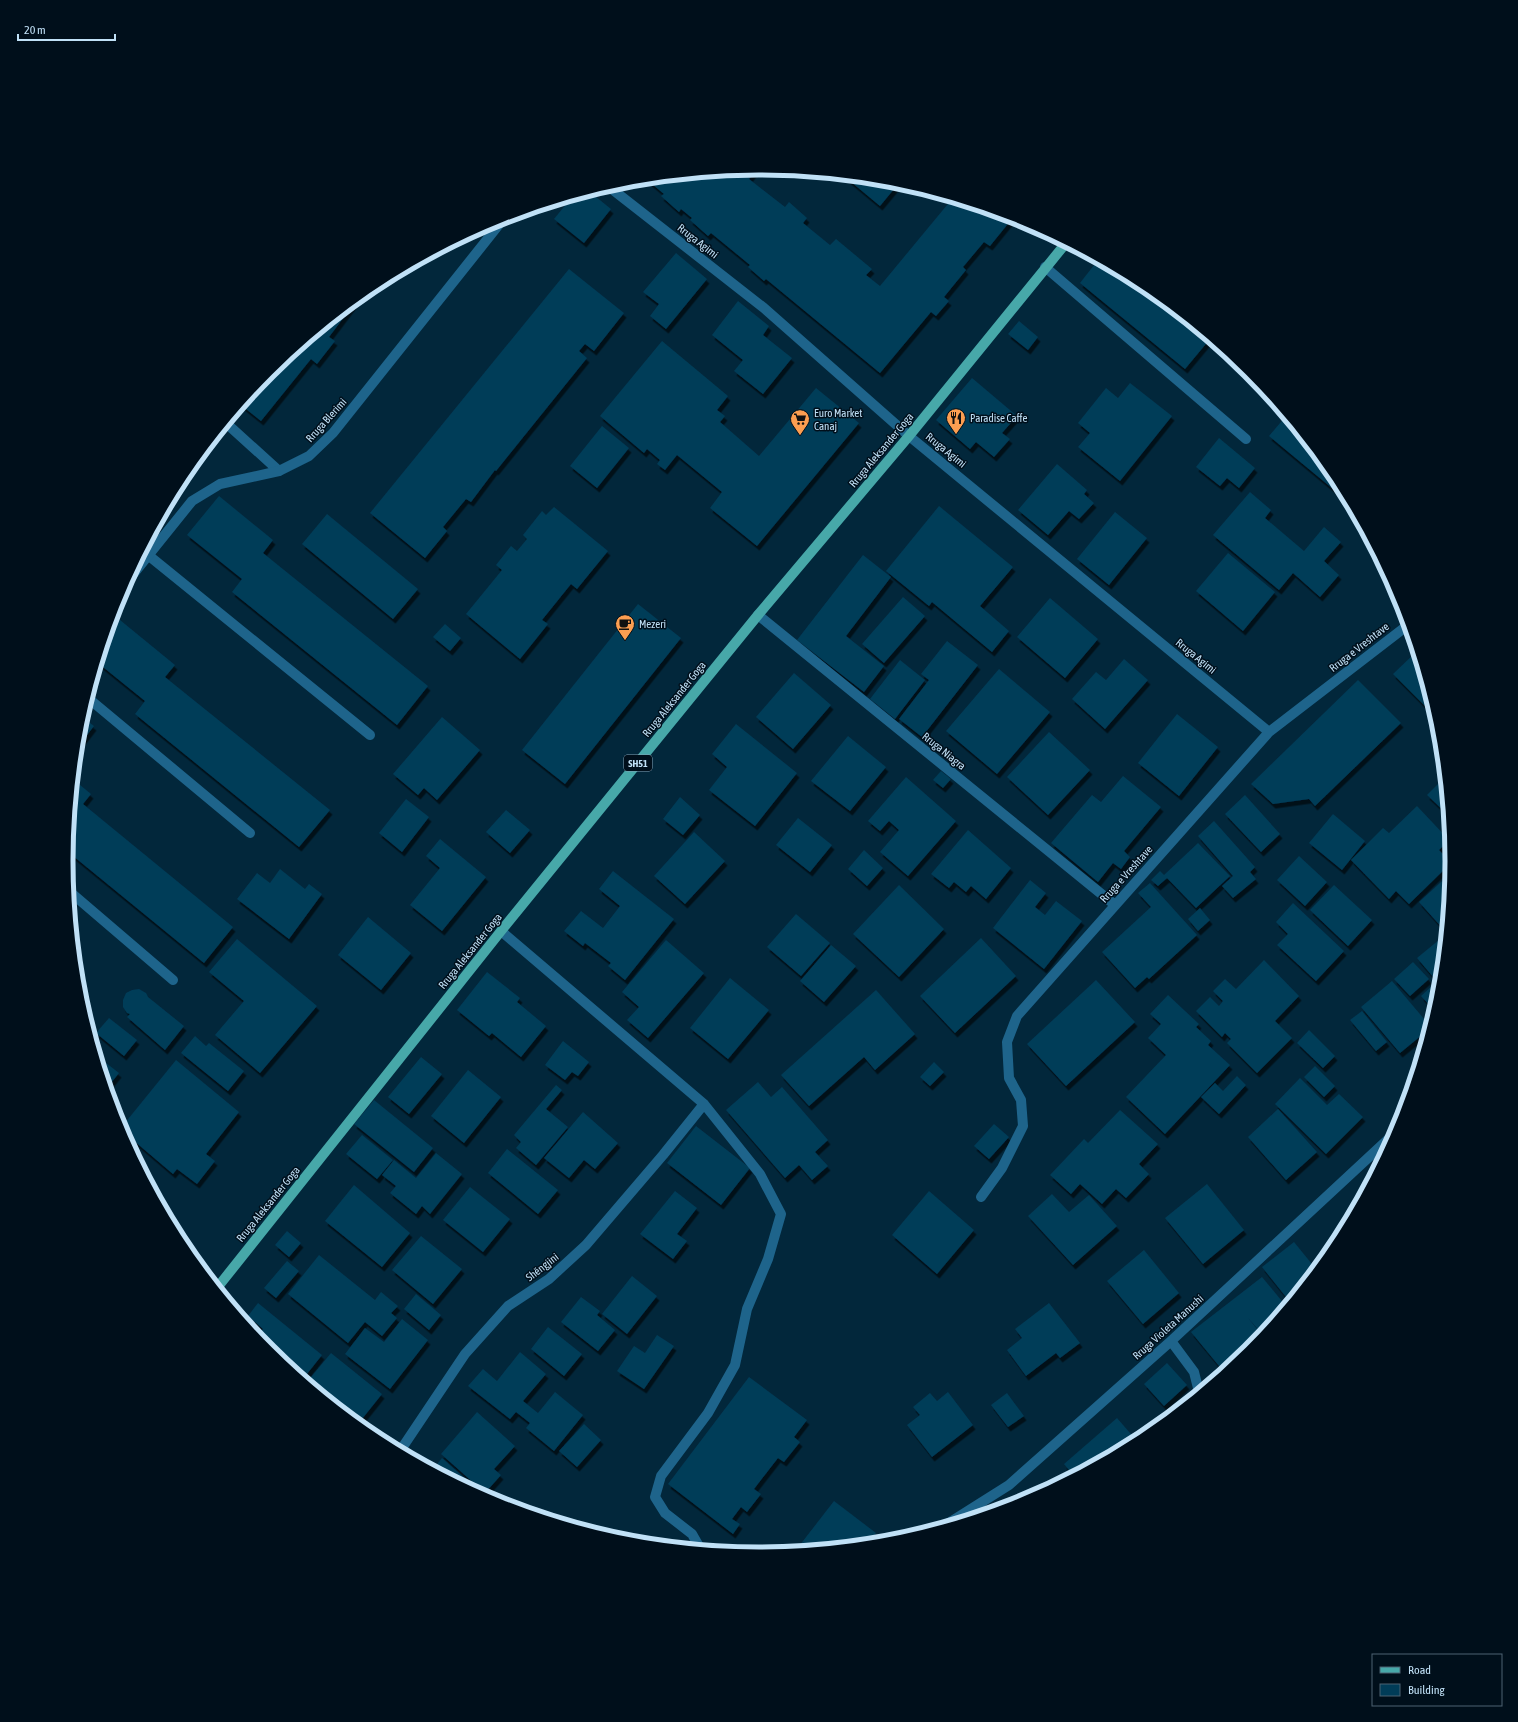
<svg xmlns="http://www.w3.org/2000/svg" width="1518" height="1722" font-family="'Asap Condensed',sans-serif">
  <defs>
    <filter id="shadow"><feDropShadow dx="2.5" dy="4.5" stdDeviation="0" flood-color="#0009"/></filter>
  </defs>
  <rect width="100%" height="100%" fill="#02273b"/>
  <path fill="#013c58" filter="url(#shadow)" d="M754,169L756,170L749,179L785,207L789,202L807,218L803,223L830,245L836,239L872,269L866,275L880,286L952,199L1010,216L1008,218L1011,220L990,246L984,242L963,267L966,270L944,297L949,301L936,316L931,312L880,373L766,279L764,281L748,267L750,265L711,233L708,236L690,220L692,218L681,209L679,212L661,196L664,194L646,179Z
    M844,176L894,181L899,183L880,206Z
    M590,192L611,209L584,243L554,219L572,197Z
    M676,253L707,279L666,329L650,316L659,304L643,292Z
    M1098,260L1144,285L1210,339L1185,369L1080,283Z
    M569,269L624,313L594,351L585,344L579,351L587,358L496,471L495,470L471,502L466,499L443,527L447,531L425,558L370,513Z
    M360,296L329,337L335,341L317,364L311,359L261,421L241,405L269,371Z
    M738,301L769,326L763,335L792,358L763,394L734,371L743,360L712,335Z
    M1019,321L1038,337L1028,350L1008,334Z
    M662,341L728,396L717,410L725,416L720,422L759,456L816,388L859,423L757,546L710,508L722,492L677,455L665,470L657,464L660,460L647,449L644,453L600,416Z
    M972,378L1017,416L1002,433L1010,439L994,457L976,442L970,449L936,420Z
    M1130,383L1172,416L1120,481L1078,447L1090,433L1078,423L1106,388L1118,398Z
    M1286,416L1335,476L1347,497L1345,499L1269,436Z
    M602,426L629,448L597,488L570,466Z
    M1219,438L1255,468L1239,488L1227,478L1220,486L1196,467Z
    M1057,464L1087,490L1084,494L1094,503L1079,519L1069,511L1048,535L1018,510Z
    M1250,492L1271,510L1265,518L1304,551L1324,527L1341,542L1324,561L1339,575L1320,597L1293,573L1279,590L1213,535Z
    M219,496L273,540L263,553L428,686L397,725L232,592L242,579L187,535Z
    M939,506L1013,567L980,606L1009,631L992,652L932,602L929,606L886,571Z
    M554,507L608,551L577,589L571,584L542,620L548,624L520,659L466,614L502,570L496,565L511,546L517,551L527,539L523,535L542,511L546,515Z
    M1115,512L1147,538L1109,585L1077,559Z
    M327,514L418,589L393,619L302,544Z
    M1228,553L1275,592L1243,631L1196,591Z
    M863,555L891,577L846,636L884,666L864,692L797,640Z
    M903,597L925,616L884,663L862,644Z
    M1050,598L1098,639L1065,678L1017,637Z
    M638,604L681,638L565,784L522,750Z
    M120,620L175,665L165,677L330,810L299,847L135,714L145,701L98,663L106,638Z
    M445,624L461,638L450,651L433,637Z
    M947,641L978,665L922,737L899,719L929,680L921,674Z
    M1416,652L1434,711L1432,713L1393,674Z
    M1124,659L1148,680L1105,729L1072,699L1096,672L1106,680Z
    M900,660L925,680L895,719L870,699Z
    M999,669L1050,712L997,774L946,731Z
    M794,673L831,705L793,749L756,717Z
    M1358,680L1401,723L1315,806L1309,799L1273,804L1251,784Z
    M1177,714L1218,747L1179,796L1138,763Z
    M82,717L94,726L77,748L79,726Z
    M442,717L480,750L437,800L424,788L418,795L393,774Z
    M736,724L797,773L755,826L709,790L727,767L712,754Z
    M1049,732L1090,770L1048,815L1007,777Z
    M848,736L886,767L850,811L811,781Z
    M941,771L951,779L943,788L933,780Z
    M1123,776L1161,807L1124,851L1130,857L1121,869L1113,863L1098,882L1051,843L1092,795L1101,802Z
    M906,777L956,821L908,876L880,852L899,830L889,821L880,831L868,821Z
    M1444,778L1447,814L1427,795Z
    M74,780L91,794L83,804L233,927L204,963L67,851Z
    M1245,795L1280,834L1261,852L1225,814Z
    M680,797L700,815L683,835L663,819Z
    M406,799L429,817L402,852L379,833Z
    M1417,806L1449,840L1439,850L1451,863L1409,904L1396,891L1389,899L1351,860L1383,828L1389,833Z
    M506,810L530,830L510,853L486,832Z
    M1333,814L1365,841L1342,870L1309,843Z
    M798,818L832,845L810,872L776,845Z
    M1214,821L1255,867L1250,872L1256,879L1233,898L1222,886L1233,876L1198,836Z
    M968,830L1011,868L986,899L971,886L966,892L954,882L949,888L931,874Z
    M694,832L725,861L685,904L654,876Z
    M440,839L486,877L442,931L410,905L440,868L426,856Z
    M1198,843L1230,876L1196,908L1167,878L1158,886L1151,880L1160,871L1164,875Z
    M864,850L883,868L867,886L848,869Z
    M1299,856L1327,882L1305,906L1277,880Z
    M280,869L305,889L309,884L322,894L289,939L237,899L257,873L270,883Z
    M613,871L674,919L625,980L608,966L611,963L585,943L583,946L564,931L581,911L603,928L620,906L599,889Z
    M1451,873L1445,931L1419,902Z
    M1030,880L1046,893L1035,907L1045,915L1056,901L1082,921L1044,969L993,928Z
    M1150,883L1197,935L1149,979L1147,977L1135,988L1102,952L1151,907L1138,893Z
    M899,885L944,929L899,977L853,934Z
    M1334,885L1372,920L1348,946L1310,910Z
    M1293,903L1344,951L1316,981L1277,945L1288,934L1276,922Z
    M1200,908L1210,920L1198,931L1188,919Z
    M796,914L830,943L801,976L767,947Z
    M368,917L411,953L381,990L338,955Z
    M1445,935L1440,985L1417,958Z
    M981,938L1016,976L955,1033L920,996Z
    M237,939L317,1006L260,1073L215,1035L244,1001L209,972Z
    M666,940L704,973L648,1038L627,1020L639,1007L622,992Z
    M831,945L856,966L824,1002L800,981Z
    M1264,960L1299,996L1275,1021L1292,1038L1257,1073L1227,1043L1231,1039L1225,1033L1222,1037L1196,1011L1210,997L1219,1006L1223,1001L1213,991L1225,979L1236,989Z
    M1413,962L1429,979L1410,996L1394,979Z
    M487,972L520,998L517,1002L546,1026L521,1057L492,1033L489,1036L457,1010Z
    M730,978L769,1010L728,1059L690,1028Z
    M1096,980L1135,1022L1066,1086L1027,1044Z
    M1392,981L1430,1026L1428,1030L1400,1053L1361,1007Z
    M1433,985L1439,991L1434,1010L1421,996Z
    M139,989L146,993L148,997L184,1026L165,1050L127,1017L130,1014L127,1013L123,1007V1000L126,993L132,990Z
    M876,990L915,1034L875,1070L864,1057L809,1106L781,1075Z
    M1168,995L1199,1024L1196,1027L1211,1041L1208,1045L1230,1065L1165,1134L1126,1097L1166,1055L1148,1038L1161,1024L1150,1014Z
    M1362,1011L1387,1042L1376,1051L1350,1020Z
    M109,1018L137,1040L124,1056L96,1033Z
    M1309,1030L1335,1056L1323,1068L1297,1043Z
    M195,1036L206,1046L209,1043L244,1071L228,1091L181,1053Z
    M563,1041L589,1062L578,1076L572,1072L565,1080L545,1065Z
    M97,1056L119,1073L107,1088Z
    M421,1057L442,1074L409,1114L388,1097Z
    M176,1060L239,1112L206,1154L215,1161L197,1184L177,1169L173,1174L120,1129Z
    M934,1062L944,1072L930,1086L920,1077Z
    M1315,1066L1335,1086L1324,1097L1304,1077Z
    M468,1070L501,1097L464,1143L431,1116Z
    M1237,1076L1246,1085L1219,1114L1201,1097L1215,1083L1223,1091Z
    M1300,1078L1327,1105L1339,1094L1363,1117L1326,1154L1275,1104Z
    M758,1082L771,1097L782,1087L828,1140L815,1152L828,1166L812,1180L799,1165L785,1178L726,1110Z
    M556,1085L562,1090L546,1109L568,1127L536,1165L516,1148L521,1142L514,1135Z
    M374,1100L433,1148L414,1172L354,1124Z
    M1278,1109L1317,1152L1286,1180L1248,1137Z
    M1120,1110L1158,1144L1139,1164L1149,1174L1126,1198L1116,1189L1102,1204L1080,1184L1071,1194L1050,1175L1084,1139L1088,1143Z
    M583,1112L618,1143L595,1169L584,1160L569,1178L544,1158Z
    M994,1124L1009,1137L989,1159L974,1146Z
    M696,1126L750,1168L721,1205L667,1163Z
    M362,1135L393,1160L377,1179L346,1154Z
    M507,1149L558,1190L538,1214L488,1173Z
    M436,1153L462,1174L430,1214L422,1206L416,1214L390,1193L396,1186L382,1175L394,1160L416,1178Z
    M1207,1184L1244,1230L1203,1264L1165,1218Z
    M354,1185L410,1233L382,1267L325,1221Z
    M470,1187L510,1219L483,1252L443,1220Z
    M675,1191L697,1208L677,1234L687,1241L673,1259L640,1234Z
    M929,1191L974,1230L937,1274L892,1235Z
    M1052,1194L1069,1212L1089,1195L1117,1226L1073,1265L1028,1216Z
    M163,1209L173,1217L169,1221Z
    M287,1231L301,1243L289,1257L275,1245Z
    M421,1236L462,1269L433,1304L392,1270Z
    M1294,1242L1316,1269L1290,1302L1262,1267Z
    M1144,1250L1179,1293L1143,1324L1107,1281Z
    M1331,1250V1251L1323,1261L1321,1259Z
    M319,1255L375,1300L381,1292L398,1306L391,1313L397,1318L382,1336L365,1322L348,1343L288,1294Z
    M287,1261L299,1271L276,1298L264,1288Z
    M632,1276L657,1296L627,1334L602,1314Z
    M1262,1277L1286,1306L1262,1334L1248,1318L1262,1335L1249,1351L1224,1372L1191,1332Z
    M416,1294L441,1315L429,1330L404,1309Z
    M581,1297L600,1311L597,1315L615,1330L598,1351L561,1322Z
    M258,1303L322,1355L303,1379L269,1351L257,1337L263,1329L248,1316Z
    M1049,1303L1080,1343L1060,1358L1056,1353L1026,1376L1007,1350L1022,1338L1015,1329Z
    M402,1319L428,1340L390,1389L345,1354L365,1328L384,1342Z
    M548,1327L582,1354L564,1376L531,1349Z
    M657,1335L674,1346L644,1389L617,1371L634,1346L645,1353Z
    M520,1352L546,1374L523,1401L538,1413L555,1392L583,1415L554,1451L526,1428L530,1423L516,1412L510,1419L468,1386L483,1369L497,1381Z
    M331,1353L382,1394L358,1424L307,1382Z
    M1167,1363L1187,1385L1164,1406L1144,1384Z
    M749,1377L807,1420L794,1437L800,1442L784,1462L778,1458L754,1489L761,1494L747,1512L741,1507L732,1519L740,1524L733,1534L668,1484Z
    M948,1392L973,1425L932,1457L907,1425L920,1415L913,1407L930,1393L937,1401Z
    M1007,1393L1024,1416L1008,1427L991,1405Z
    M477,1412L515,1446L494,1469L501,1475L485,1493L441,1454Z
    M1117,1418L1137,1441L1073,1475L1064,1464Z
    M584,1424L601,1440L577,1467L559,1451Z
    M442,1458L479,1491L477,1492L433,1469Z
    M834,1501L876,1533L868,1543L796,1550Z"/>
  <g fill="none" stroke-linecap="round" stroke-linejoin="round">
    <path stroke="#1e648b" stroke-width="10" d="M1045,267L1246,439"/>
    <path stroke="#1e648b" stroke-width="10" d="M608,186L764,308L909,436L1269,732
      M226,423L279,471
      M148,555L370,735
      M758,615L1115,905
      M88,698L250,833
      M69,891L173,980
      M501,931L704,1104L760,1174L781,1214L768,1259L747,1309L735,1365L708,1413L661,1476L655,1497L665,1513L692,1534L700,1548
      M981,1197L1002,1168L1023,1126L1021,1100L1009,1078L1007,1042L1017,1016L1269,732L1408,625
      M1171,1341L1194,1372L1199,1392
      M400,1451L465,1354L508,1306L549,1279L586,1245L663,1155L704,1104
      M944,1526L1009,1485L1171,1341L1396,1132"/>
    <path stroke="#1e648b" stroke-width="10" d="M126,583L192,501L220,484L279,471L309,456L333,433L505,217"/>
    <path stroke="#47a8a9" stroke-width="10" d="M217,1288L501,931L758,615L909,436L1066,243"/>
  </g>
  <defs>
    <g id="restaurant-pin" transform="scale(1)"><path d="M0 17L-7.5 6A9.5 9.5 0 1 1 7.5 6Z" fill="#fb9e51" stroke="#000f1b"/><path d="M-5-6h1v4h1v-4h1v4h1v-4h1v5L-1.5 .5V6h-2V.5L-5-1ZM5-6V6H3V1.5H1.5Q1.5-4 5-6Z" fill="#111"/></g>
    <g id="supermarket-pin" transform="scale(1)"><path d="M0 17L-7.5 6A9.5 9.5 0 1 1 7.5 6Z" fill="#fb9e51" stroke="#000f1b"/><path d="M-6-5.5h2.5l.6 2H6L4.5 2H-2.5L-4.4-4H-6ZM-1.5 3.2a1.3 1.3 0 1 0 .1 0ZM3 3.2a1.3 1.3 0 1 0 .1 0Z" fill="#111"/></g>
    <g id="cafe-pin" transform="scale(1)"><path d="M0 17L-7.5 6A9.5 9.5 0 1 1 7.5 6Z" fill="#fb9e51" stroke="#000f1b"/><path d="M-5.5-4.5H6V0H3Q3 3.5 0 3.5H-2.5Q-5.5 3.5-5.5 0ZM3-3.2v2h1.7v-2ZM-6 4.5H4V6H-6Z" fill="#111"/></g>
  </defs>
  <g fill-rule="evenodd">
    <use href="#restaurant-pin" x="956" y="418"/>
    <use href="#supermarket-pin" x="800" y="419"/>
    <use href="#cafe-pin" x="625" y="624"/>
  </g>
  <g text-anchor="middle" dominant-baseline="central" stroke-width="3" stroke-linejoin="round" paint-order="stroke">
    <rect fill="#000f1b" stroke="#86a2b5" stroke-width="1" x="624" y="755" width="28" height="16" rx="3"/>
    <g font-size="10" font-weight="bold" fill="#c0e1f7">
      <text x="638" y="763">SH51</text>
    </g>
    <g font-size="11" fill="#c0e1f7" stroke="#000f1b">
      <text transform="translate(698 241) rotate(38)">Rruga Agimi</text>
      <text transform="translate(326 420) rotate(-48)">Rruga Blerimi</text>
      <text transform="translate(881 450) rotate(-50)">Rruga Aleksander Goga</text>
      <text transform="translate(946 450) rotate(39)">Rruga Agimi</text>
      <text transform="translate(1359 647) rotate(-38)">Rruga e Vreshtave</text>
      <text transform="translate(1196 656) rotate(39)">Rruga Agimi</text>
      <text transform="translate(674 699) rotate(-51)">Rruga Aleksander Goga</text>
      <text transform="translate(944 751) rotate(39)">Rruga Niagra</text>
      <text transform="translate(1126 874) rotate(-48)">Rruga e Vreshtave</text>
      <text transform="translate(470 951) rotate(-51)">Rruga Aleksander Goga</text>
      <text transform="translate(268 1204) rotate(-51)">Rruga Aleksander Goga</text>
      <text transform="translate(542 1267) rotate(-38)">Shëngjini</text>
      <text transform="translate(1168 1327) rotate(-42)">Rruga Violeta Manushi</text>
    </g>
    <g font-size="11" fill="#c0e1f7" stroke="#000f1b" text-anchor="start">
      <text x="814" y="413">Euro Market<tspan x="814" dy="13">Canaj</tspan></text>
      <text x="970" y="418">Paradise Caffe</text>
      <text x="639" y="624">Mezeri</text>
    </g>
  </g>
  <path d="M0 0H1518V1722H0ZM73 861a686 686 0 1 1 1372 0a686 686 0 1 1-1372 0Z" fill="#000f1b" fill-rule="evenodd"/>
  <path fill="none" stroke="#c0e1f7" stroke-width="5" d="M73 861a686 686 0 1 1 1372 0a686 686 0 1 1-1372 0Z"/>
  <rect x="1372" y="1654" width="130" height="52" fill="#000f1b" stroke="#4d6373"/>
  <rect x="1380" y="1667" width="20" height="6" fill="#47a8a9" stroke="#4d6373"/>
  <text x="1408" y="1674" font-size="12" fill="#c0e1f7">Road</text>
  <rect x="1380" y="1684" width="20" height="12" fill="#013c58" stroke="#4d6373"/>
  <text x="1408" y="1694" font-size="12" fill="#c0e1f7">Building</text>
  <path d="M18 34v6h97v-6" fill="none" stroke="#c0e1f7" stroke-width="2"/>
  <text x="24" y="34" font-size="12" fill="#c0e1f7" stroke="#000f1b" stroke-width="3" paint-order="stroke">20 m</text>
</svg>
